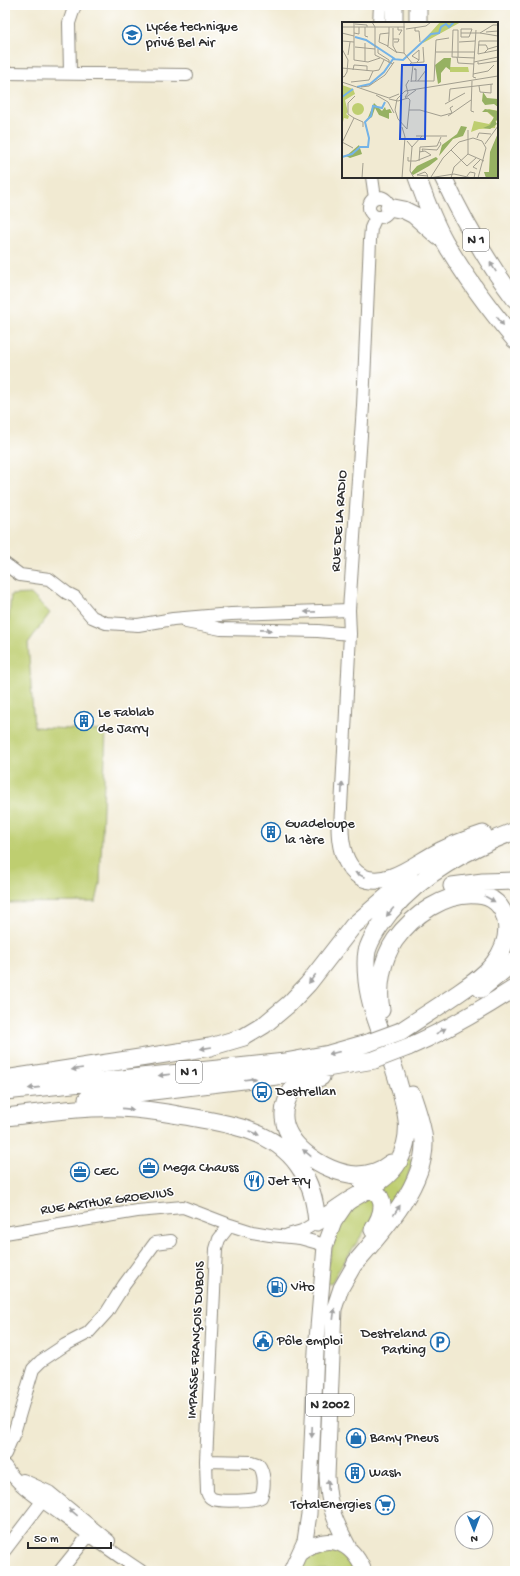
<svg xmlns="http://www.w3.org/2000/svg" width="520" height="1576" font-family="'Gochi Hand',sans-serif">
  <rect width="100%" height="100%" fill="#fff"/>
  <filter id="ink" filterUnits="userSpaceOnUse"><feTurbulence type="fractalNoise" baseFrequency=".025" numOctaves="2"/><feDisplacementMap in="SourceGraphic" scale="8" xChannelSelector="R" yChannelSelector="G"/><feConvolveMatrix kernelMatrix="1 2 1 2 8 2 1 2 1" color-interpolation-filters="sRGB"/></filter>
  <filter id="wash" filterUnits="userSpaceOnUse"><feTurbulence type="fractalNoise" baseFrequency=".012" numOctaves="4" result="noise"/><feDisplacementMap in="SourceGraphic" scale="16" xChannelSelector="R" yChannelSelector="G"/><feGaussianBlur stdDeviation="0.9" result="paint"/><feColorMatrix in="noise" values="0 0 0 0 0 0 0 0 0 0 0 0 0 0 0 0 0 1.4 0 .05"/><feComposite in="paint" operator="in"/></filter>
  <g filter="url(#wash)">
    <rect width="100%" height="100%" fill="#f1ead2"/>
    <path fill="#bece70" stroke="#747c4e" d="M31,594L50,613L28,643L34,727L106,731L100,884L96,902L5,903V661L11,595Z
      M406,1158L413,1161C407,1177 403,1199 388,1209L379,1186Z
      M366,1195L374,1200L375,1215L338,1271L331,1284L325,1283L327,1267L340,1218Z
      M325,1547L345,1553L357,1571H297L306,1555Z"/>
  </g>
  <g filter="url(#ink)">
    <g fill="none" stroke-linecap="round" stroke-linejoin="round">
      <g stroke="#8e8a7e" stroke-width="14">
        <path id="minor" d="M379,23L380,5
          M5,73L187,75
          M70,73L69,23L75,5
          M372,177L375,198
          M369 207a10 10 0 1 1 20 0a10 10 0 1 1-20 0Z
          M5,564L20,575L49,579L67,593L75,597L92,617L106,623L138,625L173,619L231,614L349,610
          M186,622L221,629L318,631L350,634
          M340,827L350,634L349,610L363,406L370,240L371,228L376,217
          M5,1233L137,1211L183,1207L230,1225L252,1232L270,1235L300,1238L318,1243
          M288,1235L302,1231L317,1222
          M5,1454L14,1433L33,1369L41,1361L65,1345L88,1333L107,1312L124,1285L155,1243L171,1241
          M206,1461L252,1462L258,1464C265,1472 265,1488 261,1497C255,1501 221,1502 213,1499C210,1498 208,1495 207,1492L206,1461L216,1249L219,1239L230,1225
          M5,1466C18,1487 41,1500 60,1514C87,1533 113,1553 141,1571
          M23,1480L49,1492L109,1541
          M5,1550L47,1495
          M60,1571L93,1530"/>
      </g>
      <g stroke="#8e8a7e" stroke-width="17">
        <path id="major" d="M349,1548C335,1521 328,1507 327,1476L334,1309L341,1288L356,1262
          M299,1554C326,1532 351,1540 364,1571
          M291,1571L305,1541L309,1514L316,1351L325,1246L334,1222L347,1203"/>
      </g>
      <g stroke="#8e8a7e" stroke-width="19">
        <path id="highway" d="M394,23V5
          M418,23V5
          M417,177C425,199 433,221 445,242C465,277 490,310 515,340
          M443,177C463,220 486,261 515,299
          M389,207L404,210L414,215L439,237
          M340,827C340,858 354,891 392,877C409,871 424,859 440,851C454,844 468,839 483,834
          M452,886L483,882L515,881
          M481,989L515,961
          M381,1010C377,987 382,959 395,940C413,915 445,892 477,895C493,896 503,906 506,921C509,936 503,951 494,963C484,976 470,985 457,994C438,1007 419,1019 401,1031
          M408,1047C445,1031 481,1010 515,988
          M321,1077C313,1080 303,1082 295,1087C290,1091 288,1097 286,1103C273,1140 325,1174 357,1175C370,1175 381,1171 391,1163
          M5,1079L210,1047L244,1037L264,1025L289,1004L308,984L353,926L397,888L410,879
          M5,1091L285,1062L329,1054L371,1042
          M87,1099L285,1075L374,1060
          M5,1117C43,1113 82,1106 120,1108C141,1109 163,1112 184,1116C224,1123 273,1129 298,1165C311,1183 315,1201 317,1222C328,1215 339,1207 350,1200C367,1190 389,1179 399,1161C413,1133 407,1113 399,1085C390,1050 371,1017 367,981C366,971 365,961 367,951C371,937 381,924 390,912C423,873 468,849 515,831
          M362,1182C387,1194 386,1210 373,1230
          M356,1262C382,1232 425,1185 424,1142C423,1126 417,1110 412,1095"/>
      </g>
      <use href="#minor" stroke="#fff" stroke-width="12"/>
      <use href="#major" stroke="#fff" stroke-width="15"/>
      <use href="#highway" stroke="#fff" stroke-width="17"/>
      <g stroke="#8e8a7e" stroke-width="19" stroke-linecap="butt">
        <path id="highway-bridge" d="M371,1042L401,1031
          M374,1060L408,1047"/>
      </g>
      <use href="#highway-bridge" stroke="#fff" stroke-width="17"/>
    </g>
    <defs><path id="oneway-solid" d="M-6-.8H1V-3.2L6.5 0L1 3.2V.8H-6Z"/></defs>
    <g fill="#a0a0a0">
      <use href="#oneway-solid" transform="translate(493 267) rotate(-122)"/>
      <use href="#oneway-solid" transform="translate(500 321) rotate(52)"/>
      <use href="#oneway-solid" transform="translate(310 612) rotate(179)"/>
      <use href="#oneway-solid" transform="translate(266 630) rotate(1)"/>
      <use href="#oneway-solid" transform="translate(342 788) rotate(-87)"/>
      <use href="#oneway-solid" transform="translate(360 875) rotate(-152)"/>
      <use href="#oneway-solid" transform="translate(490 899) rotate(29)"/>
      <use href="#oneway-solid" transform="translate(390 912) rotate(130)"/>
      <use href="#oneway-solid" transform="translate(312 979) rotate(128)"/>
      <use href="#oneway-solid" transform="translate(441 1031) rotate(-29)"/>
      <use href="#oneway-solid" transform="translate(206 1048) rotate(171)"/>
      <use href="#oneway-solid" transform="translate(334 1053) rotate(166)"/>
      <use href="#oneway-solid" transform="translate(77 1069) rotate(171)"/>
      <use href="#oneway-solid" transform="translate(164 1075) rotate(174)"/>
      <use href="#oneway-solid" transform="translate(250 1079) rotate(-7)"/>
      <use href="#oneway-solid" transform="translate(34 1088) rotate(174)"/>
      <use href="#oneway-solid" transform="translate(128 1109) rotate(6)"/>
      <use href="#oneway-solid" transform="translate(255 1133) rotate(23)"/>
      <use href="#oneway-solid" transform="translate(307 1153) rotate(-141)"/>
      <use href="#oneway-solid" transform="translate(397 1210) rotate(-56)"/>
      <use href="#oneway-solid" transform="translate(334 1314) rotate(-83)"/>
      <use href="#oneway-solid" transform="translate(312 1432) rotate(92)"/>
      <use href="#oneway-solid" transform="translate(328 1485) rotate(-92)"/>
      <use href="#oneway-solid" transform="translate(73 1512) rotate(-141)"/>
    </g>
  </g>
  <defs>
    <g id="school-ring" transform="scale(1)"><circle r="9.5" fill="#fff" stroke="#1f6fb2" stroke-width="1.5"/><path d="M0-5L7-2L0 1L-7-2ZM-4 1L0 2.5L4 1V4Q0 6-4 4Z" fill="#1f6fb2"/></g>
    <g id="building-ring" transform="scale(1)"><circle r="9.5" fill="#fff" stroke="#1f6fb2" stroke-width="1.5"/><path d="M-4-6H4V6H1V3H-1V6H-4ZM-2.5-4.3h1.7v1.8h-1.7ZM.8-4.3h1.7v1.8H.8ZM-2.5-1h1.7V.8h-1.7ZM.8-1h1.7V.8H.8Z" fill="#1f6fb2"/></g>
    <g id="bus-ring" transform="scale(1)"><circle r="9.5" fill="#fff" stroke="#1f6fb2" stroke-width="1.5"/><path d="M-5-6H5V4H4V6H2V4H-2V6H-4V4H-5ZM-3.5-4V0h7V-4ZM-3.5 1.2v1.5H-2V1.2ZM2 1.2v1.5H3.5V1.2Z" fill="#1f6fb2"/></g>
    <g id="office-ring" transform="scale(1)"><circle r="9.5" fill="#fff" stroke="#1f6fb2" stroke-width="1.5"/><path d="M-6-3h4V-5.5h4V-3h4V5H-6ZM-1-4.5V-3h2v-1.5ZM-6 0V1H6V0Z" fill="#1f6fb2"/></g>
    <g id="restaurant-ring" transform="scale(1)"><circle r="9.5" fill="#fff" stroke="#1f6fb2" stroke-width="1.5"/><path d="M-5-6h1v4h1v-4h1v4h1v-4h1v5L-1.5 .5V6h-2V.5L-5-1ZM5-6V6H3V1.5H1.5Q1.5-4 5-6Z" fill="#1f6fb2"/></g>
    <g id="fuel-ring" transform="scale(1)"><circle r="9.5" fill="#fff" stroke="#1f6fb2" stroke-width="1.5"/><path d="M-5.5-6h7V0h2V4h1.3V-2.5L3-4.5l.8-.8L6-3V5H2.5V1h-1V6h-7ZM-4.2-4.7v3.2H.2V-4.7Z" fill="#1f6fb2"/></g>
    <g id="civic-ring" transform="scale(1)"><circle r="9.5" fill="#fff" stroke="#1f6fb2" stroke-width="1.5"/><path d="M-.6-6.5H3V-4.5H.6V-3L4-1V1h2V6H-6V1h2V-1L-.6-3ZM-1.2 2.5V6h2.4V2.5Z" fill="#1f6fb2"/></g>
    <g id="parking-ring" transform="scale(1)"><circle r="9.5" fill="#fff" stroke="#1f6fb2" stroke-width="1.5"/><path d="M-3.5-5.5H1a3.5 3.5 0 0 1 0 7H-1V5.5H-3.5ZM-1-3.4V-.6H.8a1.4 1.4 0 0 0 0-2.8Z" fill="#1f6fb2"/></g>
    <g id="shop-ring" transform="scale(1)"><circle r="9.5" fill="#fff" stroke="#1f6fb2" stroke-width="1.5"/><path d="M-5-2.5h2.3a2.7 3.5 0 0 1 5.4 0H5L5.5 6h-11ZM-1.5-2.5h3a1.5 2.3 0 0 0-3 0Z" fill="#1f6fb2"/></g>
    <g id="supermarket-ring" transform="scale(1)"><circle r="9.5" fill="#fff" stroke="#1f6fb2" stroke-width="1.5"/><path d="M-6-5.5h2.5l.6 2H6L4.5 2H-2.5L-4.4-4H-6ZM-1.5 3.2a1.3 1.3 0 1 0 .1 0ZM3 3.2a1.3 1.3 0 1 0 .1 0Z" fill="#1f6fb2"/></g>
  </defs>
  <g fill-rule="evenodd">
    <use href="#school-ring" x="132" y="35"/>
    <use href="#building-ring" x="84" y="721"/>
    <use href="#building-ring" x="271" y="832"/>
    <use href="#bus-ring" x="262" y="1092"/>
    <use href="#office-ring" x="149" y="1168"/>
    <use href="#office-ring" x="80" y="1172"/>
    <use href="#restaurant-ring" x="254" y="1181"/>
    <use href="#fuel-ring" x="277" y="1287"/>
    <use href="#civic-ring" x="263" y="1341"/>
    <use href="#parking-ring" x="440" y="1342"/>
    <use href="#shop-ring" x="356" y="1438"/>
    <use href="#building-ring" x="355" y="1473"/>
    <use href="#supermarket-ring" x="385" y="1505"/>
  </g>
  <g text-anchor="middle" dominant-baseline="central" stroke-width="3" stroke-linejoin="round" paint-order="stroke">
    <g fill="#fff" stroke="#6b6b6b" stroke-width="1">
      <rect x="463" y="229" width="26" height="22" rx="3"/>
      <rect x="176" y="1061" width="26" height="22" rx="3"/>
      <rect x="306" y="1394" width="48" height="22" rx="3"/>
    </g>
    <g font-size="13" font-weight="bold" fill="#2b2b2b">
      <text x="476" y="240">N 1</text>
      <text x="189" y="1072">N 1</text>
      <text x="330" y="1405">N 2002</text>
    </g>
    <g font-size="14" fill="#2b2b2b" stroke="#fff" text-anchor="start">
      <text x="146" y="27">Lycée technique<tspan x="146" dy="16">privé Bel Air</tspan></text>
      <text x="98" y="713">Le Fablab<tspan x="98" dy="16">de Jarry</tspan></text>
      <text x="285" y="824">Guadeloupe<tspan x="285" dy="16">la 1ère</tspan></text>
      <text x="276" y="1092">Destrellan</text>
      <text x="163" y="1168">Mega Chauss</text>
      <text x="94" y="1172">CEC</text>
      <text x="268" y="1181">Jet Fry</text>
      <text x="291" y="1287">Vito</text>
      <text x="426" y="1334" text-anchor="end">Destreland<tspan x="426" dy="16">Parking</tspan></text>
      <text x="277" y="1341">Pôle emploi</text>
      <text x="370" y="1438">Bamy Pneus</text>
      <text x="369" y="1473">Wash</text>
      <text x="371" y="1505" text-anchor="end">TotalEnergies</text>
    </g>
    <g font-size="14" fill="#2b2b2b" stroke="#fff">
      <text transform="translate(340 521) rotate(-86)">RUE DE LA RADIO</text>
      <text transform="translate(107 1202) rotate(-8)">RUE ARTHUR GROEVIUS</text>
      <text transform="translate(197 1340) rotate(-87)">IMPASSE FRANÇOIS DUBOIS</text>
    </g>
  </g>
  <g transform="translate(342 22)">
    <rect width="156" height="156" fill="#f1ead2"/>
    <path d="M98,0H119L81,21L82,18ZM108,45H126L127,50H108ZM0,63L11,67L13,72L3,78L6,90L4,92L7,94L6,97L2,96L0,104ZM10 87a6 6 0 1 1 12 0a6 6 0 1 1-12 0ZM147,87L156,89L153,106L137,107L129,110L132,99L147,102L152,96L144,89Z" fill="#bece70"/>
    <path d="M102,36H109L108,48L104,45L99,51V60L96,62L93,43ZM141,70L145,76L156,77V85L152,82L143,83L140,79ZM32,81L40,89L43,85L44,88L48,87L50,91H47V97L37,93L33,86L30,95L25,98ZM143,87L156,89V98L153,99L155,102L148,107L141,106L148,103L152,95L146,90H140ZM119,104L125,105L121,114L111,117L97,134L100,123L115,112ZM156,111V156H144L142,150H147L148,130ZM17,123L20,132L8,136L4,134ZM94,135L96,137L87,144L71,153L69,151L75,144Z" fill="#96b162"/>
    <path fill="none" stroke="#74b3e7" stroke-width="2" d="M13,15L24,18L53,37M15,65L28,62L42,50L51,37L61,38L89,12L97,11L99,5L104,2L107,5L112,0M0,75L11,67M0,135L10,132L18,125H26L27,116L23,100L29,94L31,84L40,86L43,80"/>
    <path fill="none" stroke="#a29e8f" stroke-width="1" d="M12,0V38L26,40L38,36M30,0L33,5V33L51,42M62,0V31L70,41M13,2L25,3V5M0,5H63M23,5V14L26,15M47,5V11L46,24L37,20L38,12L47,11M56,5V8H60L57,13M51,6V24L55,31M73,6V9H77L78,20M64,7L84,4L89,0M119,7H130L127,15H119ZM144,10L156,9M0,11L12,14M12,11L17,12V5M119,11H134M134,11H138L151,3H156M138,11L156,14M51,17H57L56,20H52M0,19L12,20M156,19H137L136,32L156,28M117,20L133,19M23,21V39M136,23H144L146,27M45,24L54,30L62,31M13,25L33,27M0,27L6,38L5,50L2,55L0,54M36,27V31L47,38V41M94,30H133M142,31L146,27L156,24M6,33L8,20M115,35L116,41L132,42M116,35V8H111L110,35L133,36M75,40L77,38V28L70,34L77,38M132,40L156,35M136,40V42L156,39M68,41L71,43L69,60M70,41L82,40L81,25M0,46L31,49L37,48L42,38M11,48L12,43L25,44V49M131,52L146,49L152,43M134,56L131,55L134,8M69,59H92L94,18L107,16M73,59L74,58V47H72L74,48M76,59L84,48M130,59L129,89L132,90M0,60L47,76L57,72M9,60L27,58L31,49M137,64L138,70L149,71V62M19,65L27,64L43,53L52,40M34,73L46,80L52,91M63,75L66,71L64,63L67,58M63,76L74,68M47,77L56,79L66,76L68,78M107,79L108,67L151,62M103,82L123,71M67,88H78L99,94L110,91L108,86L111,84M106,94L129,78M12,96L21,100V105M60,105L63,115L60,156M65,107L68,78M65,107L56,97L53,88L55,77L63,69L156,54M74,114H105M135,116L137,111L149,112M65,119L70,125L68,149L72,156M0,120L11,126M0,121L12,96L6,92V81L13,74M143,122L156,104M70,125L80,114M78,125L95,124L99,115M109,128L125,144L134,136M81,129L80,127L95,128L99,122L98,120M126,132V108M66,135V139H74L89,133L83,129L77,130M77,139L78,125M135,147L131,145L138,138M86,154L75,153L83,150L85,152L86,156M125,154L128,150L133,151L132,156M89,155L101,136L117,120L131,116L140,119L144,126L136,156M20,156L21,141M87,156L112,152L130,156M109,156L112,145L126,132L142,139"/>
    <path fill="#1d4ed8" fill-opacity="0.15" stroke="#1d4ed8" stroke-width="2" d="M60,43H84L83,117H58Z"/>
    <rect width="156" height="156" fill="none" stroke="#2b2b2b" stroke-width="2"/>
  </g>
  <rect width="520" height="1576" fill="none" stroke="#fff" stroke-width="20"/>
  <g transform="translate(474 1530) rotate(179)"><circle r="19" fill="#ffffff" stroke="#aaaaaa"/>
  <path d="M0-3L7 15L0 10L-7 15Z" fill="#1f6fb2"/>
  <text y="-6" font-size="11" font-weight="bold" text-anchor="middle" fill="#2b2b2b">N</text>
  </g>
  <path d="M28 1542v6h83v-6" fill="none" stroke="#2b2b2b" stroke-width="2"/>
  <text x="34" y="1542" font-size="12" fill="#2b2b2b" stroke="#ffffff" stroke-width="3" paint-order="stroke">50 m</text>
</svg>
